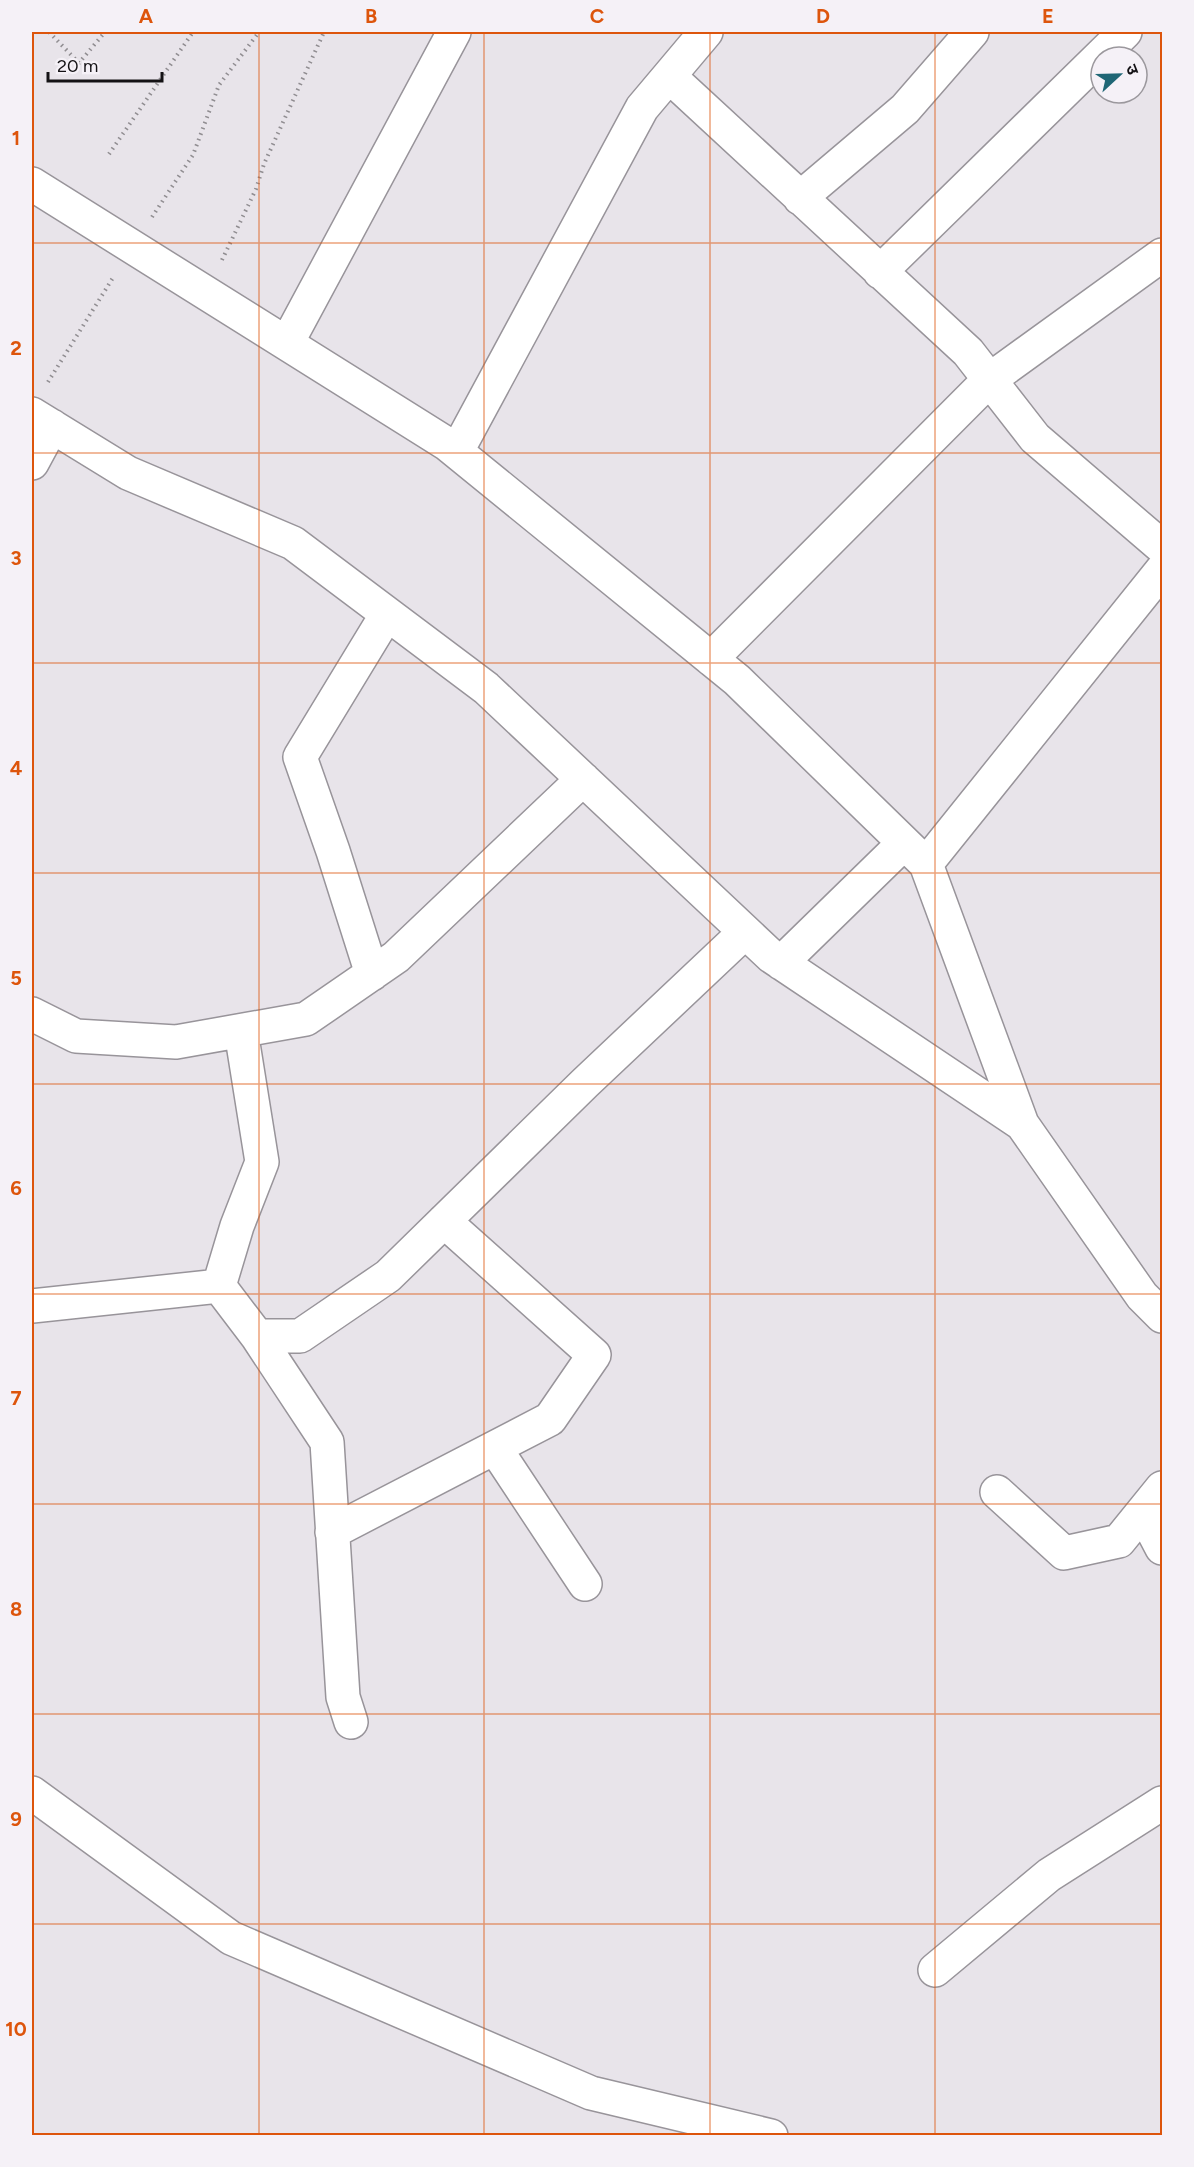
<svg xmlns="http://www.w3.org/2000/svg" width="1194" height="2167" font-family="Figtree,'Noto Sans Devanagari',sans-serif">
  <rect width="100%" height="100%" fill="#e8e4ea"/>
  <g fill="none" stroke-linecap="round" stroke-linejoin="round">
    <g stroke="#98949a" stroke-width="36">
      <path id="street" d="M669,76L968,352L1035,438L1162,547
        M32,184L447,444L737,680L926,864
        M800,198L905,109L972,32
        M880,272L1125,32
        M287,343L454,32
        M32,414L128,473L293,543L486,688L771,956L1022,1124
        M457,451L642,108L706,32
        M32,463L52,426
        M1162,570L926,864L1022,1124L1142,1296L1162,1316
        M711,659L989,380L1162,255
        M781,963L904,843
        M372,974L333,851L300,757L387,614
        M32,1014L76,1036L176,1042L306,1019L396,957L583,779
        M241,1031L262,1162L237,1226L219,1286L257,1336H300L388,1276L585,1083L745,932
        M32,1306L219,1286
        M257,1336L327,1442L343,1697L351,1722
        M495,1448L585,1584
        M997,1492L1064,1553L1119,1541L1162,1488
        M1143,1512L1162,1548
        M332,1532L550,1419L594,1355L444,1221
        M32,1793L231,1938L591,2093L771,2136
        M935,1970L1049,1875L1162,1803"/>
    </g>
    <path stroke="#908d91" stroke-width="4" stroke-dasharray="1.5 4.5" stroke-linecap="butt" d="M49,32L79,63L105,32
      M109,154L193,32
      M152,217L193,155L219,85L259,32
      M222,260L256,189L264,164L324,32
      M48,382L114,276"/>
    <use href="#street" stroke="#fff" stroke-width="33"/>
  </g>
  <path fill="none" stroke="#dd550c" stroke-width="1.5" stroke-opacity="0.55" d="M259,32V2136M484,32V2136M710,32V2136M935,32V2136M32,243H1162M32,453H1162M32,663H1162M32,873H1162M32,1084H1162M32,1294H1162M32,1504H1162M32,1714H1162M32,1924H1162"/>
  <rect width="1194" height="2167" fill="none" stroke="#f5f1f7" stroke-width="66"/>
  <g transform="translate(1119 75) rotate(68)"><circle r="28" fill="#f5f1f7" stroke="#9b989d" stroke-width="1.5"/>
  <path d="M0-4.5L10 22L0 15L-10 22Z" fill="#1f6675"/>
  <text y="-9" font-size="16" font-weight="bold" text-anchor="middle" fill="#141215">उ</text>
  </g>
  <path d="M48 72v9h114v-9" fill="none" stroke="#141215" stroke-width="3"/>
  <text x="57" y="72" font-size="18" fill="#141215" stroke="#f5f1f7" stroke-width="4.5" paint-order="stroke">20 m</text>
  <rect x="33" y="33" width="1128" height="2101" fill="none" stroke="#dd550c" stroke-width="2"/>
  <g font-size="20" text-anchor="middle" font-weight="bold" fill="#dd550c">
    <text x="146" y="23">A</text>
    <text x="371" y="23">B</text>
    <text x="597" y="23">C</text>
    <text x="823" y="23">D</text>
    <text x="1048" y="23">E</text>
    <text x="16" y="145">1</text>
    <text x="16" y="355">2</text>
    <text x="16" y="565">3</text>
    <text x="16" y="775">4</text>
    <text x="16" y="985">5</text>
    <text x="16" y="1195">6</text>
    <text x="16" y="1405">7</text>
    <text x="16" y="1616">8</text>
    <text x="16" y="1826">9</text>
    <text x="16" y="2036">10</text>
  </g>
</svg>
